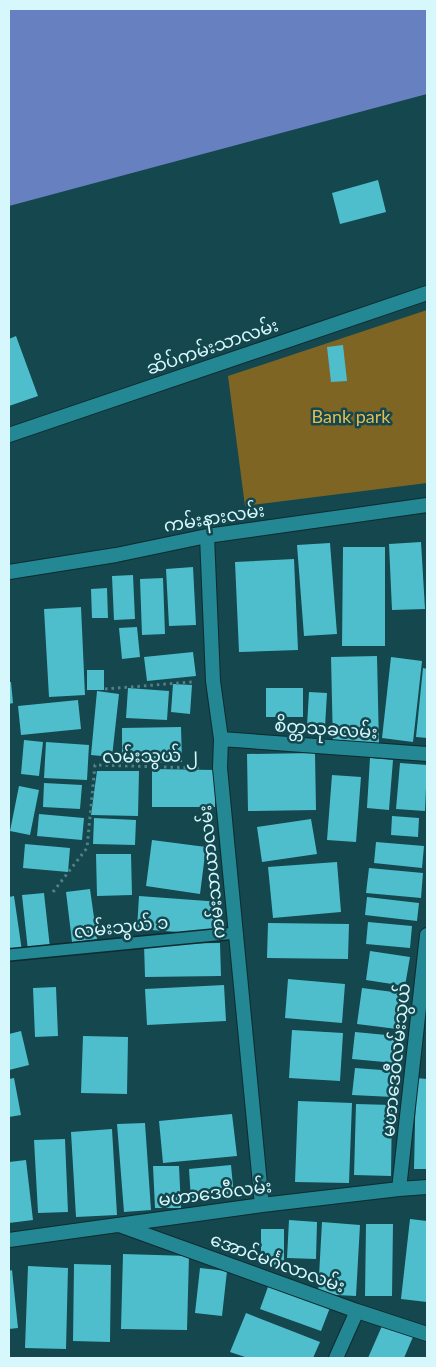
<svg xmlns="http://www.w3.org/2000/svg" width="436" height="1367" font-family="Lato,'Noto Sans Myanmar',sans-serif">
  <rect width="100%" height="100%" fill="#14474e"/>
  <path fill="#7f6524" d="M427,310V483L245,506L228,376Z"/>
  <path fill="#6780c0" d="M9,9H427V94L9,206Z"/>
  <path fill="#4ebecd" d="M378,180L386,212L340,224L332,193Z
    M16,336L38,396L9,406V339Z
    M343,345L347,381L331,382L327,347Z
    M421,542L425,609L392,610L389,544Z
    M330,543L337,634L304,636L297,545Z
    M343,547H385V646H342Z
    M294,559L298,650L239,652L235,562Z
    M193,567L196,625L169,626L166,569Z
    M133,575L135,619L114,620L112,576Z
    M163,578L165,634L142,635L140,579Z
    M107,588L108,618H92L91,589Z
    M81,607L85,695L49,697L44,609Z
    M137,627L140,657L122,659L119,628Z
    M193,652L196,676L147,681L144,657Z
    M377,656L379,745L333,746L331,657Z
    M391,657L422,661L413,742L382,738Z
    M423,668L427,669V738L416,737Z
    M87,670H104V690H87Z
    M9,682H11L13,703L9,704Z
    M173,684L192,685L190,714L171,712Z
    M128,688L169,691L167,720L126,718Z
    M266,688H303V717H266Z
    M97,691L119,694L112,757L91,755Z
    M309,692L327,693L325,727L307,726Z
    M78,700L81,729L21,735L18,706Z
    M181,727L182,762L122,763V728Z
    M24,740L43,742L39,776L21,774Z
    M46,742L89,745L87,780L44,778Z
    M315,753L316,810L248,811L247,754Z
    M370,758L393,760L389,810L367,808Z
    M400,763L427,765L425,811L396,809Z
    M152,769L215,770V807H152Z
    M97,771H139L138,816L91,815Z
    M332,775L361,777L356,842L327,840Z
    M44,783L82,785L80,809L43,807Z
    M19,786L39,790L30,835L10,831Z
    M39,814L84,818L82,840L37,836Z
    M392,816L419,818L418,837L391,835Z
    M94,818L136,820L135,845L93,844Z
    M311,819L317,854L262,862L257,827Z
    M152,840L206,847L200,894L146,886Z
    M376,842L424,846L422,868L374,863Z
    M25,844L70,848L68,872L23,868Z
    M96,854H131L132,895L97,896Z
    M337,862L341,912L273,918L268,867Z
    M369,868L423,873L421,898L366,893Z
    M90,889L97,939L72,942L66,892Z
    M44,893L50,948L28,951L22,895Z
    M14,896L22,951L9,952V897Z
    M139,896L221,902L219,935L137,929Z
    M367,897L419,903L417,921L365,915Z
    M368,922L412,926L410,948L366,944Z
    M268,923L349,924L348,959L267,958Z
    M220,943L221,976L145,977L144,944Z
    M370,951L410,957L405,986L366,980Z
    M288,979L345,984L342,1023L285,1018Z
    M224,985L226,1021L147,1025L145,989Z
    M56,987L58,1036L35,1037L33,988Z
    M362,988L401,993L397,1029L357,1024Z
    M292,1030L343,1033L340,1081L289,1078Z
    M21,1031L29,1065L9,1070V1034Z
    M355,1032L397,1036L395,1063L352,1059Z
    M83,1036L128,1037L127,1094L81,1093Z
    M355,1068L395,1071L393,1097L352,1095Z
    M14,1078L21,1115L9,1117V1079Z
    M416,1078L427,1079V1169H414Z
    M298,1101L352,1103L349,1183L295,1182Z
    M356,1104L392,1105L391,1176L354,1175Z
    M232,1114L237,1156L163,1163L159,1121Z
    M145,1123L151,1210L124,1212L117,1124Z
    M112,1129L117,1215L76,1217L71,1132Z
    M65,1139L68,1212L38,1213L34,1140Z
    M26,1160L33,1220L9,1223V1162Z
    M231,1165L234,1196L191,1200L189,1169Z
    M153,1166H179L181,1208H155Z
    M410,1219L427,1221V1302L401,1299Z
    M289,1220L317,1222L316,1259L287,1258Z
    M322,1222L360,1225L356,1296L318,1294Z
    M366,1224H393L392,1296H365Z
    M261,1229H284V1265L261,1264Z
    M123,1254L189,1256L187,1330L121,1329Z
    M74,1264L111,1265L110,1342L73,1341Z
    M28,1266L68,1268L66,1349L25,1348Z
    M200,1268L227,1271L222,1316L195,1313Z
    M12,1270L18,1328L9,1329V1271Z
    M269,1284L331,1305L321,1331L260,1309Z
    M246,1313L320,1342L313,1358H248L230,1352Z
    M385,1319L415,1332L404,1358H368Z"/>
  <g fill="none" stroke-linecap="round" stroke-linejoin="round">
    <g stroke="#0d2b2f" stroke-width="14">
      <path id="service" d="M9,955L236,933"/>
    </g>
    <g stroke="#0d2b2f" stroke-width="16">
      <path id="minor" d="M207,536L213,681L221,739L220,768L262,1205
        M9,572L116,555L207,536L427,505
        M221,739L427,754
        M399,1189L427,935
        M119,1225L357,1311L427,1334
        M9,1240L262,1205L399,1189L427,1187
        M336,1358L357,1311"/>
    </g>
    <g stroke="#0d2b2f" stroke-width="16">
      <path id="tertiary" d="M9,435L427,293"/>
    </g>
    <path stroke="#548188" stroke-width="3" stroke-dasharray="2.5 4" stroke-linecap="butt" d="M105,689L192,682
      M53,892L87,848L95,765L199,768"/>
    <use href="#service" stroke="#238894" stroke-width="11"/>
    <use href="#minor" stroke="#238894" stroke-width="14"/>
    <use href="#tertiary" stroke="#238894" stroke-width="14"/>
  </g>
  <g text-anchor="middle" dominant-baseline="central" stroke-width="5" stroke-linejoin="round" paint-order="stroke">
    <g font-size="18" fill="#d6f8fd" stroke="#14474e">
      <text transform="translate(212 346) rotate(-19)">ဆိပ်ကမ်းသာလမ်း</text>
      <text transform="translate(214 517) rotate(-9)">ကမ်းနားလမ်း</text>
      <text transform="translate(326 728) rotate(4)">စိတ္တသုခလမ်း</text>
      <text transform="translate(150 755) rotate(-1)">လမ်းသွယ် ၂</text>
      <text transform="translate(211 872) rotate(-96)">ကမ်းသာယာလမ်း</text>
      <text transform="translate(121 926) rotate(-6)">လမ်းသွယ် ၁</text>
      <text transform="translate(395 1060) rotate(-84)">မဟာဒေဝီလမ်းသွယ်</text>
      <text transform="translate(215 1192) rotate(-7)">မဟာဒေဝီလမ်း</text>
      <text transform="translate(278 1262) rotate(20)">အောင်မင်္ဂလာလမ်း</text>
    </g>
    <g font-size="18" fill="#e5bb50" stroke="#14474e">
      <text x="351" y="416">Bank park</text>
    </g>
  </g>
  <rect width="436" height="1367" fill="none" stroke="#d6f8fd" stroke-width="20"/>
</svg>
